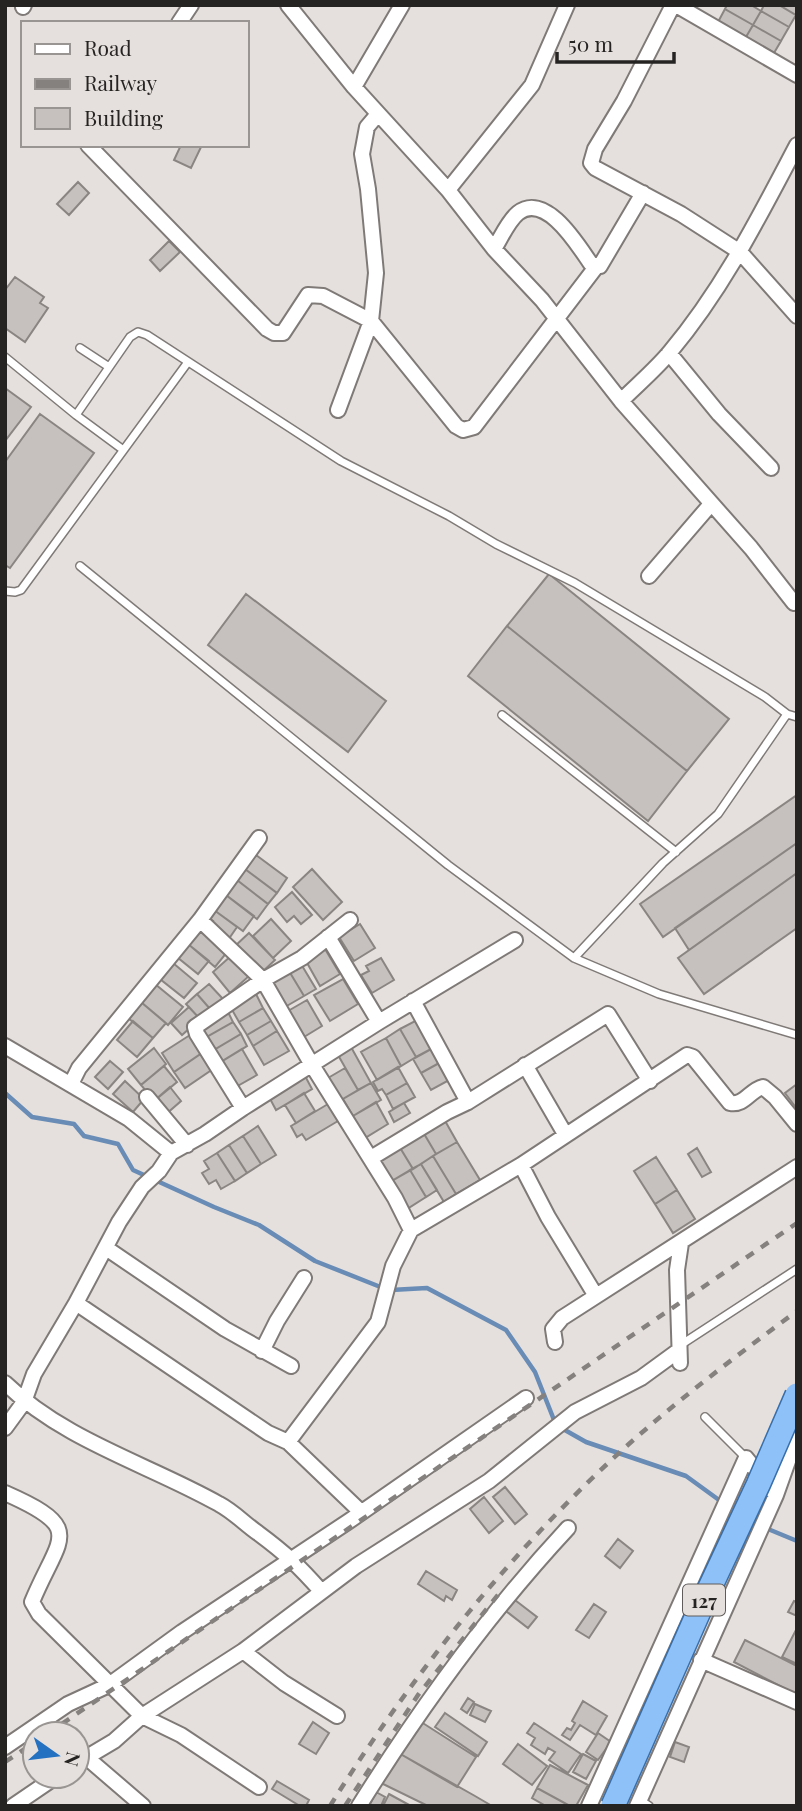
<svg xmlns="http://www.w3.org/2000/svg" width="802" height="1811" font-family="'Playfair Display',serif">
  <rect width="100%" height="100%" fill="#e5e0dd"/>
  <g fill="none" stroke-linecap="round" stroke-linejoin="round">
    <path stroke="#688cb6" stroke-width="4.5" d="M5,1093L32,1117L74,1124L84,1136L118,1144L133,1170L214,1207L259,1225L315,1261L383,1288
      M391,1290L427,1288L506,1330L535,1372L556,1425L586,1442L686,1476L719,1500
      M768,1529L797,1541"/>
  </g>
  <path fill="#c6c1be" stroke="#8a8582" stroke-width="2" d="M727,5H751L761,11L753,25L725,9Z
    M764,5H779L796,15L789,27L761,11Z
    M779,5H797V13L796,15Z
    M725,9L753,25L746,37L718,22Z
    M761,11L789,27L781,41L753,25Z
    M753,25L781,41L774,53L746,37Z
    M181,145H202L191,168L174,160Z
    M78,182L89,193L69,215L57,204Z
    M169,241L180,252L160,271L150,260Z
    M15,277L44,297L40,303L48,308L25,342L5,328V290Z
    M5,388L31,407L5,441Z
    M40,414L94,453L10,568L5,565V462Z
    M549,574L729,719L687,771L507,626Z
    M246,594L386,701L348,752L208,645Z
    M507,626L687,771L648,821L468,676Z
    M797,795V843L663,937L640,904Z
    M797,843V873L689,950L675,928Z
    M256,855L287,878L277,893L245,869Z
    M245,869L277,893L268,904L237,880Z
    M312,869L342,902L323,920L293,887Z
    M797,873V928L704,994L678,958Z
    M237,880L268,904L257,919L226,895Z
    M292,892L312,915L301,924L294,916L287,922L275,907Z
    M226,895L254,916L243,931L214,910Z
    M214,910L237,927L228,940L209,926L213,921L209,918Z
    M271,919L291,941L273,958L253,936Z
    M360,924L375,948L354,961L339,937Z
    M201,929L228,951L215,967L188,944Z
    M249,933L275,960L260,974L235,946Z
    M188,944L209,961L198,974L177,957Z
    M325,949L340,974L320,986L306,961Z
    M232,955L249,976L230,993L213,972Z
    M381,958L394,980L372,993L361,975L369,971L366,966Z
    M173,963L197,983L184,998L160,979Z
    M301,964L316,989L304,996L289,971Z
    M289,971L304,996L285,1007L271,982Z
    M343,979L358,1004L330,1021L314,995Z
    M155,984L183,1007L168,1025L141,1002Z
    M209,984L223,999L211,1010L197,994Z
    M197,994L211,1010L200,1019L186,1004Z
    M256,994L263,1008L239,1022L231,1008Z
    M307,1000L322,1026L304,1037L288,1011Z
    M141,1002L166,1023L153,1038L128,1018Z
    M189,1007L200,1019L182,1035L171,1023Z
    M263,1008L271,1021L247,1035L239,1022Z
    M227,1010L233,1022L205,1038L198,1026Z
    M417,1020L433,1048L416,1057L400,1029Z
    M133,1021L153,1038L137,1057L117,1040Z
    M271,1021L277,1031L253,1046L247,1035Z
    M233,1022L241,1034L212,1051L205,1038Z
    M400,1029L416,1057L401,1066L386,1038Z
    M277,1031L289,1051L264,1065L253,1046Z
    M241,1034L247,1046L219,1063L212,1051Z
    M190,1035L202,1053L174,1072L162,1053Z
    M386,1038L401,1066L377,1080L361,1052Z
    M351,1047L371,1083L358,1090L338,1055Z
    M154,1048L166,1064L141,1085L128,1069Z
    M433,1048L441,1062L421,1073L413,1059Z
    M242,1049L257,1075L234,1088L219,1063Z
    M202,1053L213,1069L185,1088L174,1072Z
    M110,1061L123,1072L108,1089L95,1077Z
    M441,1062L451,1079L431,1090L421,1073Z
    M164,1066L177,1082L154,1101L141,1085Z
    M398,1067L407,1083L386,1095L382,1089L378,1091L373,1082Z
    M345,1068L358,1090L341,1100L328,1078Z
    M304,1074L312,1089L276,1110L268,1095Z
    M125,1081L144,1099L133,1112L113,1094Z
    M371,1083L381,1100L353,1116L343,1099Z
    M407,1083L415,1097L393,1109L386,1095Z
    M797,1084V1109L785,1093Z
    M170,1087L181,1101L165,1115L154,1101Z
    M304,1093L315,1111L296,1123L285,1105Z
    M376,1102L388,1124L365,1138L353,1116Z
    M404,1103L410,1113L394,1122L389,1112Z
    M328,1104L338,1121L306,1140L302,1134L297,1137L291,1126Z
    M444,1119L457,1142L436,1154L423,1132Z
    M258,1126L276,1155L261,1164L243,1136Z
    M423,1132L436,1154L413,1169L399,1146Z
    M243,1136L261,1164L247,1173L229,1145Z
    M457,1142L480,1180L456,1194L433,1156Z
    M229,1145L247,1173L235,1181L217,1153Z
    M399,1146L413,1169L390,1182L377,1160Z
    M697,1148L711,1172L702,1177L688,1154Z
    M217,1153L235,1181L221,1189L216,1180L209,1184L202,1173L209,1169L204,1161Z
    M433,1156L456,1194L444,1202L421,1164Z
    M656,1157L677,1190L655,1204L634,1171Z
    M421,1164L437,1190L426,1197L410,1170Z
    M410,1170L426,1197L407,1209L390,1182Z
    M677,1190L695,1219L673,1233L655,1204Z
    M505,1487L527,1514L515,1524L493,1497Z
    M484,1497L503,1521L489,1533L470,1509Z
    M618,1539L633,1551L620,1568L605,1556Z
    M426,1571L457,1590L452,1600L446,1596L444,1601L418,1584Z
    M511,1597L537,1617L528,1628L502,1608Z
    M794,1601L797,1602V1616L788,1612Z
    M594,1604L606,1612L589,1638L576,1630Z
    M797,1628V1664L782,1657Z
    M745,1640L797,1666V1695L734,1662Z
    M468,1698L474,1702L467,1713L461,1709Z
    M583,1701L607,1716L596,1735L580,1725L570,1740L562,1735L567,1728L571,1730L575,1723L572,1721Z
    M475,1704L491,1711L485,1722L470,1715Z
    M445,1713L487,1742L478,1756L435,1727Z
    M418,1720L476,1757L457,1787L397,1752Z
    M313,1722L329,1733L316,1754L299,1744Z
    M534,1723L581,1754L568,1773L549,1760L555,1752L548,1748L545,1754L531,1745L535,1738L527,1733Z
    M598,1733L611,1742L598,1760L586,1752Z
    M675,1742L689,1747L684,1762L670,1757Z
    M518,1744L547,1766L532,1785L503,1764Z
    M397,1752L475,1796L492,1806H428L379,1782Z
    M583,1754L596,1761L586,1779L573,1772Z
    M550,1765L588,1785L576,1806H570L537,1788Z
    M277,1781L309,1800L306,1806H300L272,1789Z
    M537,1788L570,1806H546L532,1798Z
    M376,1792L385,1797L381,1806H369Z
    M389,1794L411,1806H383Z"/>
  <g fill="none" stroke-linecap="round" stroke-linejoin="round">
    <g stroke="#7f7a77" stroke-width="10">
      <path id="lane" d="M80,348L109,367
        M5,357L76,415
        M122,449L76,415L130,337L138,332L147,335L341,461L449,516L496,544L575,583L765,697L787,714L797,717
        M80,566L448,865L574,958
        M5,591L15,592L21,590L188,362
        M787,714L718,814L663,863L574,958L659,994L797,1035
        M502,715L676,852
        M679,1346L797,1269
        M705,1417L746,1458
        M640,1800L649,1806"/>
    </g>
    <g stroke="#7f7a77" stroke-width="18">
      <path id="street" d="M288,5L354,87L448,190L494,249L542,300L621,401L751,548L794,603
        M673,5L624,101L595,149L591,163L595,168L681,214L740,252L797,316
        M676,5L797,75
        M23,7L24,5
        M179,23L191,5
        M354,87L402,5
        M88,145L267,329L274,333H283L308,295L323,296L371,321L456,426L463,430L474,427L596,267
        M448,190L532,85L567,5
        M494,249C501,238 508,221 518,213C546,191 579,247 591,264L600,266L643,193
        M669,353L719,414L771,468
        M621,401C637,385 656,369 670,352C723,289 759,217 797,145
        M338,410L371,321L376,273L368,189L362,154L367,127L378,114
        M649,576L711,504
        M200,920L263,980L312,1065L395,1198L411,1230
        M328,937L379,1022
        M413,1001L468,1102
        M5,1046L129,1119L171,1153
        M525,1065L565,1134
        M71,1084L79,1068L200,920L259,838
        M147,1097L187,1145
        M243,1108L197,1034L195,1027L263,980L302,958L350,920
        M371,1158L447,1112L468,1102L608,1014L650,1081
        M521,1165L548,1217L596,1296
        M106,1248L225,1329L291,1366
        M76,1303L268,1433L288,1442L361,1512
        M555,1342L553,1329L562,1318L797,1167
        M262,1351L277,1321L304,1278
        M680,1363L677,1270L681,1243
        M5,1383C65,1441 148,1464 219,1504C234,1512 245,1524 258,1533C285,1553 299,1566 321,1591
        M5,1428L24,1402L34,1374L76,1303L119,1222L142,1187L159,1171L171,1153L205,1134L243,1108L379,1022L515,940
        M288,1442L378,1322L393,1266L411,1230L521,1165L687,1055L693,1057L730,1103C744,1106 750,1090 763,1087L775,1097L797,1124
        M5,1493C87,1529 59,1536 32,1602L39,1614L142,1716L181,1735L259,1787
        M243,1651L284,1683L337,1716
        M701,1660L797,1702
        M5,1747L68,1704L109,1685L182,1632L349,1521L526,1398
        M86,1757L143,1806
        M77,1763L114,1741L142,1716L243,1651L356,1566L489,1481L575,1412L641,1378L678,1351
        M13,1806L57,1776
        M359,1806C421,1707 488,1614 568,1528
        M589,1806L746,1458L776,1495
        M637,1806L776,1495L797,1436"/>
    </g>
    <use href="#lane" stroke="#fff" stroke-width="7"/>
    <use href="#street" stroke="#fff" stroke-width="14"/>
    <path stroke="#84817f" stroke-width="4.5" stroke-dasharray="9 9" stroke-linecap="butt" d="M47,1734L797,1223
      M5,1762L35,1742
      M330,1806C413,1673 513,1548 630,1443C683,1396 740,1353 797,1311
      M345,1806L418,1695L501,1591"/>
    <g stroke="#386fab" stroke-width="26" stroke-linecap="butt">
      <path id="primary-bridge" d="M613,1806L700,1609L758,1485L797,1395"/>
    </g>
    <use href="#primary-bridge" stroke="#8ec1f8" stroke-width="23"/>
  </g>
  <g text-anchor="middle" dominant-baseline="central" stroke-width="5" stroke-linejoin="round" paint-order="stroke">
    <rect fill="#e5e0dd" stroke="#5f5c5b" stroke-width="2" x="683" y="1584.5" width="42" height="31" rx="5"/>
    <g font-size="19" font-weight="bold" fill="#262423">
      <text x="704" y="1600">127</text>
    </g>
  </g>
  <rect width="802" height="1811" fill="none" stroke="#262423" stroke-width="14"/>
  <rect x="21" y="21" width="228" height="126" fill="#e5e0dd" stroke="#999593" stroke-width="2"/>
  <rect x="35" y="44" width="35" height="10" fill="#ffffff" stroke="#999593" stroke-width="2"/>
  <text x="84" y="56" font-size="21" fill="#262423">Road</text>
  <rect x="35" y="79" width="35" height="10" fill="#84817f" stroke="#999593" stroke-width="2"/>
  <text x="84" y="91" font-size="21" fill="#262423">Railway</text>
  <rect x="35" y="108" width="35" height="21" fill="#c6c1be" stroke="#999593" stroke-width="2"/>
  <text x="84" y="126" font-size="21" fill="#262423">Building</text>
  <g transform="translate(56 1755) rotate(104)"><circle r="33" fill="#e5e0dd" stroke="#999593" stroke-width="2"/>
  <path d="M0-5L12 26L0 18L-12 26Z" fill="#2571c1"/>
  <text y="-10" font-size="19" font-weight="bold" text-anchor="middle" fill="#262423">N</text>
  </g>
  <path d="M557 52v10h117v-10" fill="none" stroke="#262423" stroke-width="3.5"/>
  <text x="568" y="52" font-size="21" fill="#262423" stroke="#e5e0dd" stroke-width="5" paint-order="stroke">50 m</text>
</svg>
